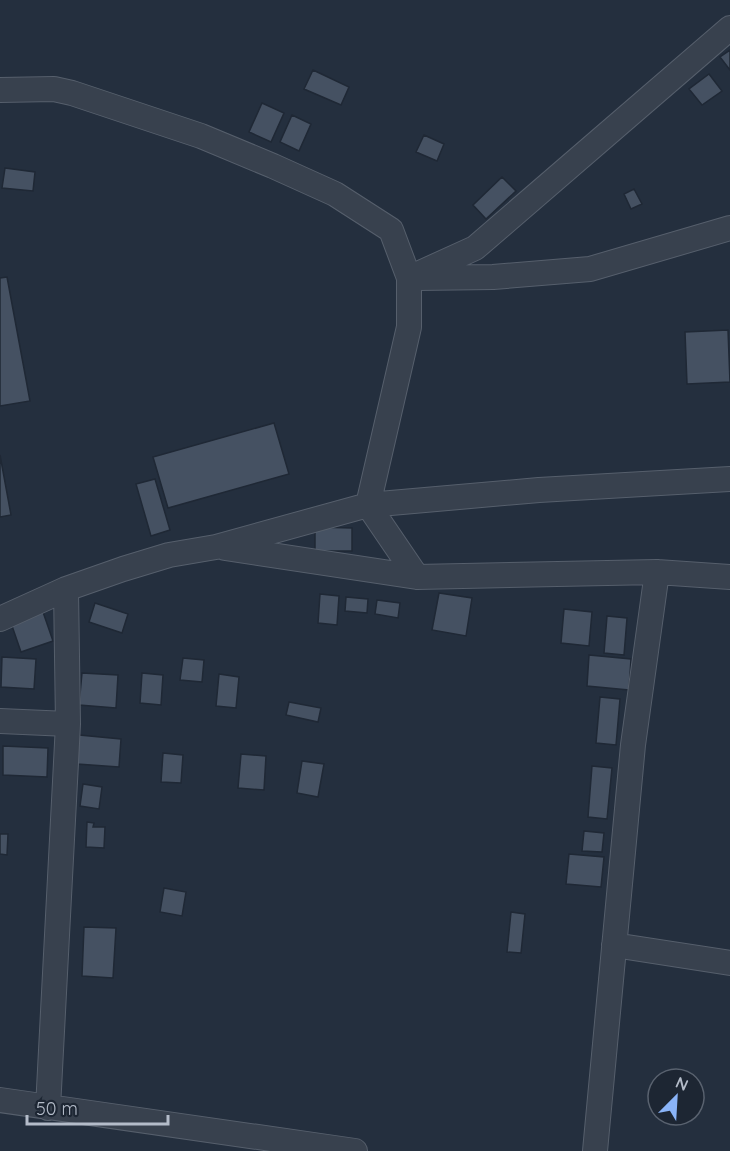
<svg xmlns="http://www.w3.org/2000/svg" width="730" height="1151" font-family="Quicksand,sans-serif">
  <rect width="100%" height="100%" fill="#242f3e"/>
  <path fill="#455162" stroke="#1f2835" stroke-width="1.5" d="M730,50V70L720,57Z
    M313,70L349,87L341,105L304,89Z
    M709,74L722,91L702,105L689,89Z
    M262,103L284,113L271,142L249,132Z
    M292,115L311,124L299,151L280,142Z
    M424,135L444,144L437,161L416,152Z
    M5,168L35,172L33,191L2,188Z
    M502,177L516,191L486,219L473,205Z
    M634,189L642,204L631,209L624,194Z
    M7,277L30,401L0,406V278Z
    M728,330L730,382L687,384L685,332Z
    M274,423L289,474L168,508L153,457Z
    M0,455L11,515L0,517Z
    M155,479L170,530L151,536L136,484Z
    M315,527L352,528V551H315Z
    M439,593L472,598L466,636L432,630Z
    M320,594L339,596L337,625L318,623Z
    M346,597L368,599L367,613L345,611Z
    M377,600L400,603L398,618L375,614Z
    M95,603L128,614L122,633L89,622Z
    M564,609L592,612L589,646L561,643Z
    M43,612L53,641L21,652L11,623Z
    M607,616L627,618L624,655L604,653Z
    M589,655L631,659L629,690L587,686Z
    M2,657L36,659L34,689L1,687Z
    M183,658L204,660L202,682L180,680Z
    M82,673L118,675L116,708L79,705Z
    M142,673L163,675L161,705L140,703Z
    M219,674L239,677L236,708L216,706Z
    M600,697L620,699L616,745L596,743Z
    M289,702L321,708L318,722L286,715Z
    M79,735L121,739L119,767L77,764Z
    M3,746L48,748L47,777L3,775Z
    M163,753L183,755L181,783L161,782Z
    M241,754L266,756L264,790L238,788Z
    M302,761L324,764L318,797L297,793Z
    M592,766L612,768L607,819L588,817Z
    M83,784L102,787L99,809L80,806Z
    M87,822L94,823L93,827H105L104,848L86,847Z
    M584,831L604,833L602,852L582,851Z
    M0,834H8L7,855L0,854Z
    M569,854L604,857L601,887L566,884Z
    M164,888L186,892L182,916L160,912Z
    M511,912L525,914L521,953L507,952Z
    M84,927L116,928L113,978L82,976Z"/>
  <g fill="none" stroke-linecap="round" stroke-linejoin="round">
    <g stroke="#565f6c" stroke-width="26">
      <path id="minor" d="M0,90L54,89L72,93L201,136L273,166L335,194L391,230L409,278V327L368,505L417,577
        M409,278L475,248L730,28
        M417,278L493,277L590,269L730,228
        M225,548L417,577L657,572L730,577
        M0,619L66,589L123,569L169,555L216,547L368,505L539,490L730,479
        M0,721L68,724
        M614,945L730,963
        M0,1100L355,1151
        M48,1108L68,724L66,589
        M595,1151L633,745L657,572"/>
    </g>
    <use href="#minor" stroke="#38414e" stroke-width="24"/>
  </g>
  <g transform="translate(676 1097) rotate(24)"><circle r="28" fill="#1d2633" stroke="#59626f" stroke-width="1.5"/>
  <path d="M0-4.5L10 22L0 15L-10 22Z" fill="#8ab4f8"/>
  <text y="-9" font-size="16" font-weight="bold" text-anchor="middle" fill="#b4bcc9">N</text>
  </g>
  <path d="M27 1115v9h141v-9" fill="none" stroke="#b4bcc9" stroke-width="3"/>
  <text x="36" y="1115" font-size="18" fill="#b4bcc9" stroke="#1d2633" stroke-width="4.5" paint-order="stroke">50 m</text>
</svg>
